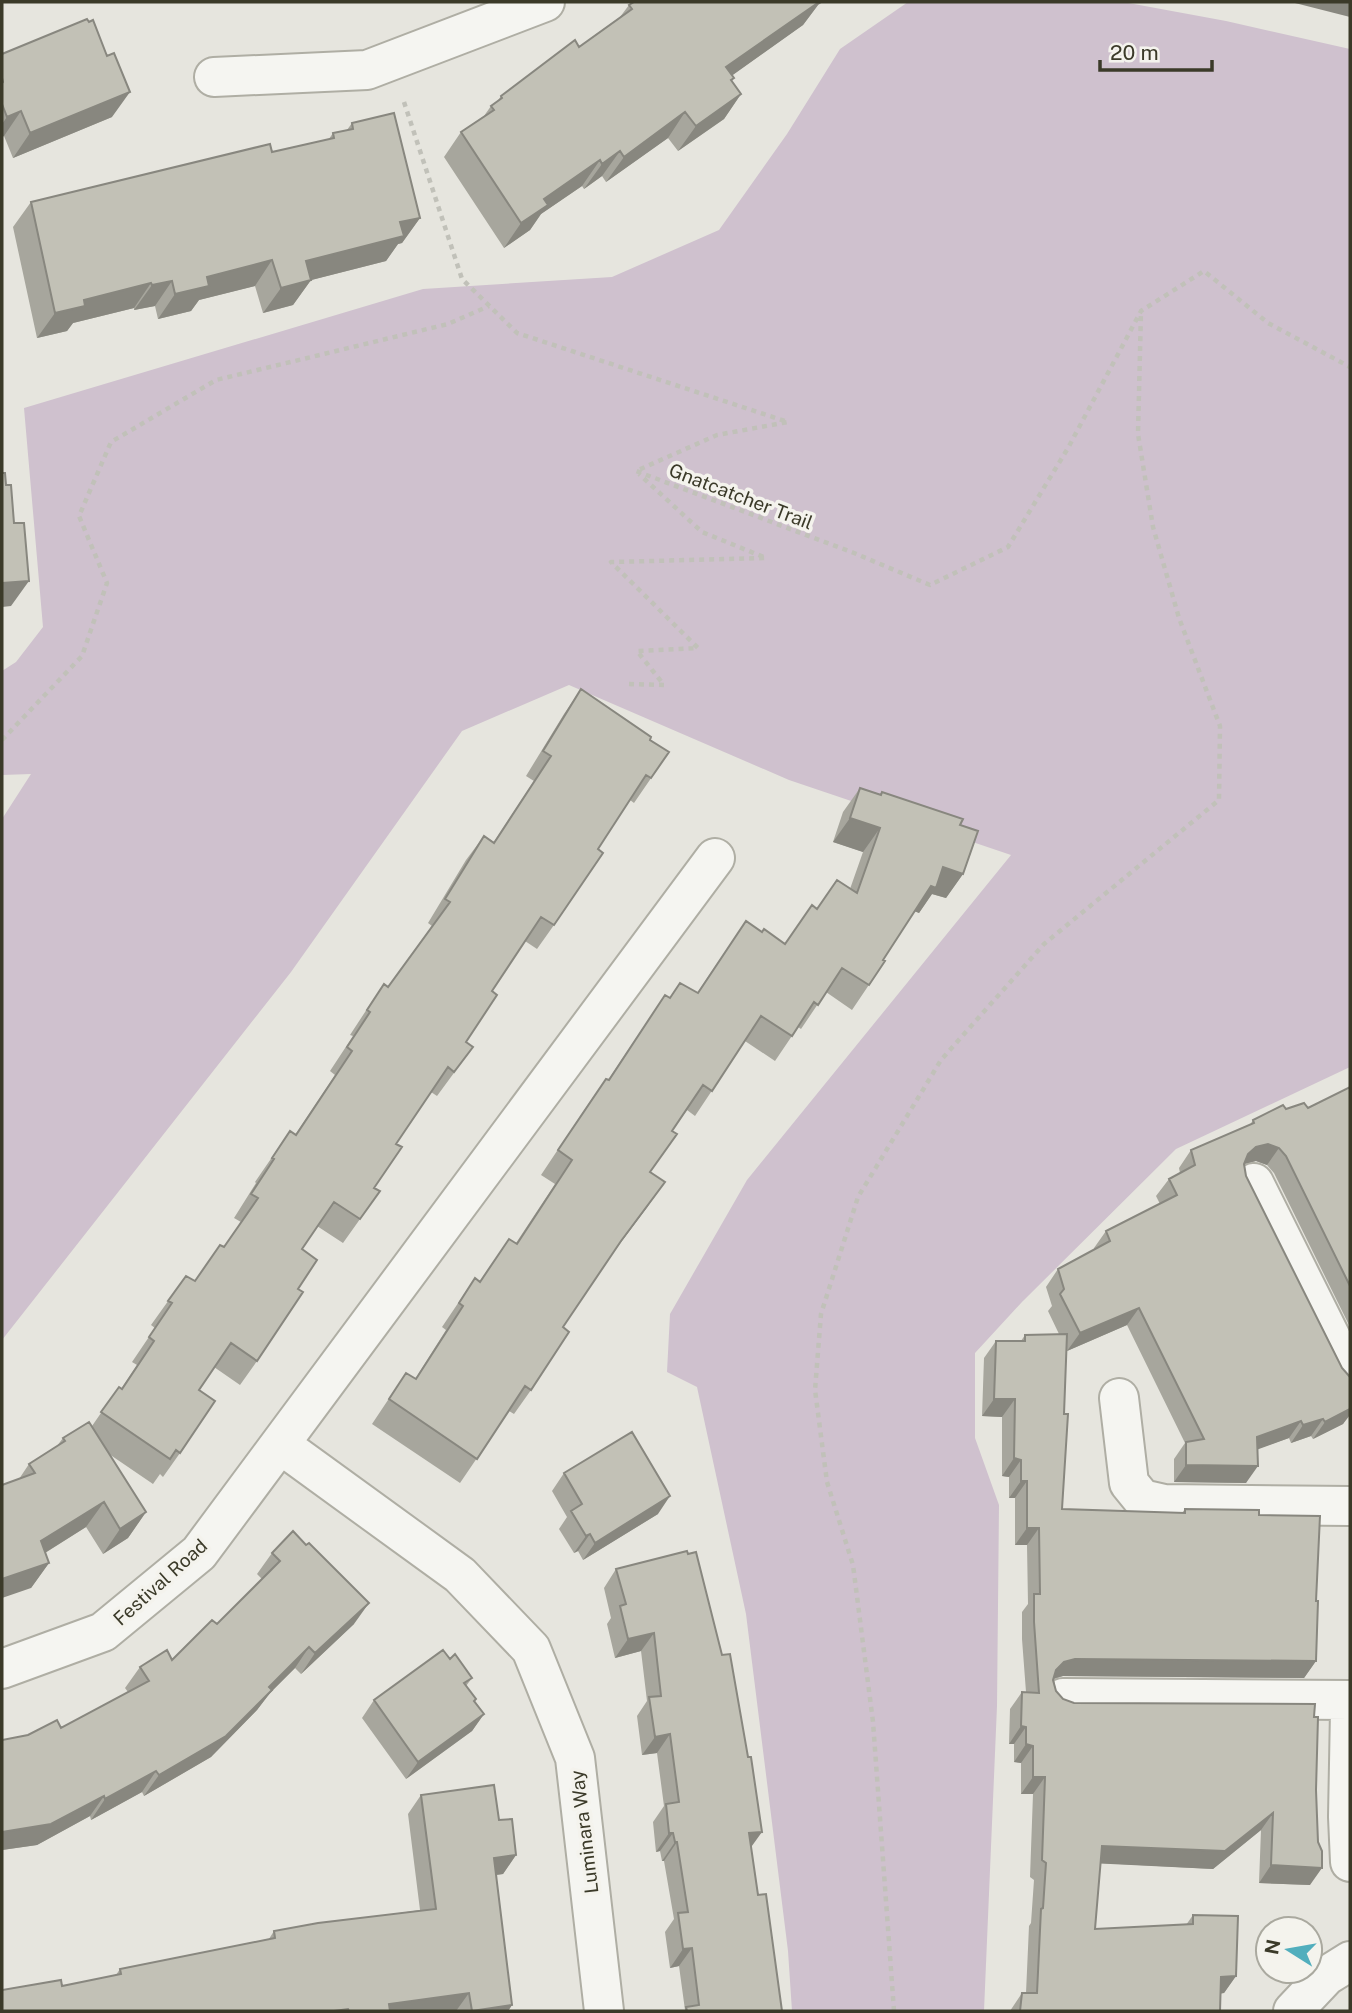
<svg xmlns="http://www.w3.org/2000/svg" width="1352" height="2013" font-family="'Public Sans',sans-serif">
  <rect width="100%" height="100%" fill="#e6e5de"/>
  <path fill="#cfc1ce" d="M908,2H1123L1226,21L1350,49V1067L1176,1149L1022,1302L975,1353V1438L999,1505L997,1706L984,2011H792L788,1951L746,1614L697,1387L667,1372L670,1314L747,1180L1011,855L789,780L569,685L462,731L291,972L2,1340V819L31,774L2,775V671L16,662L43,627L24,408L423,289L612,277L719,230L787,134L840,49Z"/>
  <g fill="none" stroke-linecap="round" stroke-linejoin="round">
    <g stroke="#afaea4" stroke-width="42">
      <path id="minor" d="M214,77L367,70L545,2
        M1254,1183L1350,1376
        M1119,1398L1129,1483L1142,1499L1164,1504L1350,1506
        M281,1445L460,1575L531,1649L575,1758L604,2011
        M2,1669L103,1632L199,1553L715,858
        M1063,1698L1350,1700
        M1350,1710L1348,1817L1350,1862
        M1293,2011L1326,1976L1350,1961"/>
    </g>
    <path stroke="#c1c1b9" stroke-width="4.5" stroke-dasharray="5 5" stroke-linecap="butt" d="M404,102L462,279L517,333L788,422L717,435L636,471L854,553L930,585L1008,547L1068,448L1141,311L1204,271L1268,323L1350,367
      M629,684L664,685L637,651L698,648L611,562L766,558L702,532L639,474
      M2,740L82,656L107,583L79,516L111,442L216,380L448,324L489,306
      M894,2011L873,1722L853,1565L827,1482L815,1390L821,1314L858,1197L941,1060L1044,944L1219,800L1220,726L1179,618L1153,527L1138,434L1141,311"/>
    <use href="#minor" stroke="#f5f5f1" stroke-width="38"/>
  </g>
  <path fill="#a7a69d" d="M629,5H818L803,25L732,75L734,78L732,81L741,94L724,119L678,151L668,138L606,182L602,176L584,189L582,186L541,214L530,230L504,248L444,157L461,132L484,116L491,106L497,102L501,96L579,47L620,17Z
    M2,54L112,117L13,158L4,136L2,137Z
    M352,123L420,218L402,243L398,244L386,261L311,280L293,305L263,313L255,286L199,300L191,311L158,319L155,306L134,310V308L73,323L67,331L37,338L13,227L31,202L272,152L329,139L333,133L347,130Z
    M581,689L650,740L669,752L634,803L630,800L598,849L554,925L537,949L525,941L492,991L466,1042L473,1047L437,1096L431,1092L396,1144L374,1188L380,1191L343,1243L317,1226L302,1249L298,1289L257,1361L240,1385L214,1367L199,1390L180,1453L163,1477L160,1474L153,1484L109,1454L146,1512L128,1538L103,1554L86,1527L45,1553L49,1563L31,1588L19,1479L29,1464L57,1446L63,1438L92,1426L119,1387L121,1389L137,1365L132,1362L155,1328L151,1325L186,1276L195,1281L224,1247L241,1222L234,1218L256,1183L255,1182L290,1131L295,1135L335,1075L330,1071L353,1036L350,1035L367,1009L384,984L388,987L432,926L428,923L466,860L484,836L494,842L534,781L526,776L564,714Z
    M860,788L880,794L882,792L960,825L963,874L946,898L932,894L919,913L915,911L883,960L885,961L852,1010L826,992L801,1029L798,1027L775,1061L745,1041L695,1116L687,1110L672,1131L650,1172L648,1206L611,1255L563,1327L531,1390L514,1414L509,1411L460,1483L372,1424L406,1373L415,1379L446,1330L442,1327L475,1278L480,1281L509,1239L516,1243L555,1184L541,1175L589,1103L606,1079L608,1080L665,995L670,998L680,983L697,993L746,921L762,932L785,944L812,905L817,909L837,880L850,889L863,852L833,842L843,812Z
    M1350,1087V1327L1274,1173L1267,1165L1256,1161L1244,1164L1246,1176L1348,1415L1343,1424L1313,1439L1311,1436L1291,1443L1289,1438L1257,1449L1246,1483L1174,1482V1459L1185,1443L1127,1325L1067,1351L1066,1348L1062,1509L1182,1513L1185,1509L1259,1515L1316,1601V1661L1304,1678L1063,1676L1054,1679L1056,1691L1063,1699L1074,1703L1315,1704L1310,1885L1259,1883L1261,1830L1213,1869L1100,1863L1095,1929L1186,1925L1193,1915L1236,1976L1224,1993L1220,1994V2011H1010L1022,1993H1026L1029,1926L1031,1923L1034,1880L1030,1877L1033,1794H1021V1763L1014,1762V1744H1009L1010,1709L1022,1692H1026L1022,1639V1612L1028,1604L1027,1545H1015V1498H1009V1477L1002,1476V1417L982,1416L984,1358L996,1341H1021L1025,1335L1059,1334L1048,1311L1052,1306L1046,1287L1058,1269L1094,1250V1248L1106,1231L1160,1204L1156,1196L1169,1179L1180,1173L1179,1168L1191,1150L1250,1125L1253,1120L1286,1109L1308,1108Z
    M564,1473L658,1514L583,1560L578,1551L574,1553L559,1529L567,1517L552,1491Z
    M687,1551L751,1847L758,1895L782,2011H684L685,2010L679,1966L670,1968L665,1932L674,1919L664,1861H662L660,1851L656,1852L653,1822L664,1806L657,1753L642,1755L637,1716L647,1701L641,1651L615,1658L607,1624L611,1618L604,1588L616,1569Z
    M272,1553L354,1624L301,1674L295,1668L270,1693L257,1710L211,1757L144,1796L142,1792L91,1820L90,1816L37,1845L2,1850V1740L61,1728L128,1692L125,1688L140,1667L172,1660L217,1624L262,1579L257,1574Z
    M450,1659L472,1678L466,1686L475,1701L484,1714L472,1731L406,1779L362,1718L374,1700Z
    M421,1795L499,1820L516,1855L503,1874L496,1875L512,2005L508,2011H2L62,1986L116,1975L120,1969L269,1939L274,1931L420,1910L408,1814Z"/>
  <path fill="#88877f" d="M808,2H823L818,5L803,25L709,92L726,67Z
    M1291,2H1350V17Z
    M130,92L112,117L13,158L30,133Z
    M741,94L724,119L678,151L696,126Z
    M21,111L4,136L2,137V124L7,117Z
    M685,112L668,138L606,182L624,157Z
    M620,151L602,176L584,189L602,164Z
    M600,160L582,186L541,214L530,230L504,248L521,223L544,199Z
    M420,218L402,243L398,244L386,261L288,286L306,261L400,222Z
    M272,260L255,286L199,300L191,311L158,319L175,294L207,277Z
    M311,280L293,305L263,313L281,288Z
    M172,281L155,306L134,310L152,285Z
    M151,283L134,308L73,323L67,331L37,338L55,313L84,300Z
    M29,581L11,606L2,607V583Z
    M850,818L880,828L863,852L833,842Z
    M943,867L963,874L946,898L932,894L919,913L914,911Z
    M1268,1144L1279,1148L1267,1165L1256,1161L1244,1164L1248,1154L1256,1147Z
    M665,1182L648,1206L604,1265L621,1241Z
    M1139,1308L1127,1325L1067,1351L1080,1333Z
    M994,1399H1015L1002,1417L982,1416Z
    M1350,1406V1415L1343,1424L1313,1439L1325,1422Z
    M1323,1419L1311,1436L1291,1443L1303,1425Z
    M1301,1421L1289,1438L1245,1454L1257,1437Z
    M1014,1458L1021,1460L1009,1477L1002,1476Z
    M1186,1465L1258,1466L1246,1483L1174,1482Z
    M1021,1481H1027L1015,1498H1009Z
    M670,1496L658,1514L583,1560L595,1543Z
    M104,1502L86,1527L24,1566L41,1541Z
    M146,1512L128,1538L103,1554L120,1529Z
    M1027,1528H1039L1027,1545H1015Z
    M590,1534L578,1551L574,1553L586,1536Z
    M49,1563L31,1588L2,1598V1579Z
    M369,1603L354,1624L301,1674L315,1653Z
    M654,1633L641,1651L615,1658L628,1639Z
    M309,1647L295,1668L270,1693L257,1710L211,1757L144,1796L159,1775L269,1687Z
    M1075,1659L1316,1661L1304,1678L1063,1676L1052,1679L1056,1670L1064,1662Z
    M484,1714L472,1731L406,1779L418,1762Z
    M1021,1726L1026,1727L1014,1744H1009Z
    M670,1734L657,1753L642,1755L655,1737Z
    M1026,1744L1033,1746L1021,1763L1014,1762Z
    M156,1771L142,1792L91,1820L105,1799Z
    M1033,1777H1045L1033,1794H1021Z
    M104,1796L90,1816L37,1845L2,1850V1832Z
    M1273,1813L1261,1830L1213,1869L1090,1863L1102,1846Z
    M762,1832L749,1850V1833Z
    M669,1833H673L660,1851L656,1852Z
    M675,1842H677L664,1861H662Z
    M516,1855L503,1874L480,1877L494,1858Z
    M1271,1865L1322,1868L1310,1885L1259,1883Z
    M692,1948L679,1966L670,1968L683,1949Z
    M1236,1976L1224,1993L1209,1994L1221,1977Z
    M469,1993L456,2011H384L389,2004Z
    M512,2005L508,2011H471H472Z"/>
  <path fill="#c2c1b6" stroke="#88877f" stroke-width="2" d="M634,2H819L726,67L734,78L731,80L741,94L696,126L685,112L624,157L620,151L602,164L600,160L544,199L548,205L521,223L461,132L494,110L491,106L502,98L501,96L575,40L579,47L632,9L629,5Z
    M87,19L89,22L93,20L107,56L114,53L130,92L30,133L21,111L7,117L2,104V83L3,82L2,78V54Z
    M394,113L420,218L400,222L404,236L306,261L311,280L281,288L272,260L207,277L209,286L175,294L172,281L152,285L151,283L84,300L85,306L55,313L31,202L270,144L272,152L334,138L333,133L353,129L352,123Z
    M2,473H5L6,485H11L14,523H24L29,581L2,583Z
    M581,689L651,737L650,740L669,752L651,778L646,775L598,849L603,853L554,925L541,917L492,991L497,995L466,1042L473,1047L454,1072L448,1067L396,1144L402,1147L374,1188L380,1191L360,1219L334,1202L302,1249L317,1260L298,1289L303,1292L257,1361L231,1343L199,1390L215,1401L180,1453L176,1450L170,1459L101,1412L119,1387L122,1389L154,1341L149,1337L172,1303L168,1301L186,1276L195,1281L220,1245L224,1247L258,1198L251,1194L274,1159L272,1158L290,1131L296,1135L352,1051L347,1047L370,1012L367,1010L384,984L388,987L450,902L445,899L484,836L494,843L551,756L543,751Z
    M860,788L881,795L882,792L963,819L960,825L978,831L963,874L943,867L936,888L931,886L883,960L885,961L869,985L842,968L818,1005L814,1002L792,1036L761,1016L712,1091L703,1085L672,1131L677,1134L650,1172L665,1182L621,1241L563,1327L569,1332L531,1390L525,1386L477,1459L389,1399L406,1373L416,1379L463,1306L459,1303L475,1278L480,1282L509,1239L517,1244L572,1160L558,1150L606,1079L609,1080L665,995L670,998L680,983L698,993L746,921L762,932L764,929L785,944L812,905L817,909L837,880L857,893L880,828L850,818Z
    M1350,1087V1286L1286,1156L1279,1148L1268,1144L1256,1147L1248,1154L1244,1164L1246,1176L1342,1368L1350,1377V1409L1325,1422L1323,1419L1303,1425L1301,1421L1257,1437L1258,1466L1186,1465V1442L1204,1439L1139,1308L1080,1333L1060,1294L1064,1289L1058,1269L1110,1241L1106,1231L1177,1195L1169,1179L1195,1165L1191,1150L1254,1123L1253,1120L1283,1105L1286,1109L1304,1103L1308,1108Z
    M1067,1334L1064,1414H1068L1062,1509L1185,1513V1509L1259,1510V1515L1320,1516L1316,1601H1318L1316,1661L1075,1659L1064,1662L1056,1670L1053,1680L1056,1691L1063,1699L1074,1703L1315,1704L1314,1717H1318L1316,1790L1318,1842L1322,1851V1868L1271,1865L1273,1813L1225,1851L1102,1846L1095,1929L1193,1924V1915L1238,1916L1236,1976L1221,1977L1220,2011H1020L1022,1993H1037L1041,1909L1043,1908L1046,1863L1042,1860L1045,1777H1033V1746L1026,1744V1727L1021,1726L1022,1692L1039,1693L1034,1622V1594H1040L1039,1528H1027V1481H1021V1460L1014,1458L1015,1399H994L996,1341H1025V1335Z
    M89,1422L146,1512L120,1529L104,1502L41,1541L49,1563L2,1579V1485L35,1473L29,1464L65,1441L63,1438Z
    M632,1432L670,1496L595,1543L590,1534L586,1536L571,1511L582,1504L564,1473Z
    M293,1531L306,1545L309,1543L369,1603L315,1653L309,1647L269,1687L272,1690L226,1736L159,1775L156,1771L105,1799L104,1796L51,1824L2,1832V1740L28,1735L57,1720L61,1728L149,1681L140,1667L167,1650L172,1660L212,1620L217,1624L280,1561L272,1553Z
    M687,1551L688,1554L696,1552L722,1655L730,1654L748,1757H751L762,1832L749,1833L758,1895L766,1894L782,2011H687L686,2007L699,2005L692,1948L683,1949L678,1913L688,1912L677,1842H675L673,1833H669L666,1804L679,1802L670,1734L655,1737L649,1697L661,1696L654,1633L628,1639L620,1606L626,1604L616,1569Z
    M443,1650L450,1659L455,1654L472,1678L464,1683L476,1699L474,1701L484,1714L418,1762L374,1700Z
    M494,1785L499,1820L512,1819L516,1855L494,1858L512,2005L472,2011L469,1993L389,2004L390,2011H349L348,2009L334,2011H2V1990L61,1980L62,1986L121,1974L120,1969L275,1938L274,1931L318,1923L436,1909L421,1795Z"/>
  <g text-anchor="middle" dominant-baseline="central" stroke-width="7" stroke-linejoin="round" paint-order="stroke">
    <g font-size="19" fill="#3b3a29" stroke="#f4f3ed">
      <text transform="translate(741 496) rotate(21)">Gnatcatcher Trail</text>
      <text transform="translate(160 1582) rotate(-42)">Festival Road</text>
      <text transform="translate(584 1832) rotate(-97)">Luminara Way</text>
    </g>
  </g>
  <rect width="1352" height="2013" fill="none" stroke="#3b3a29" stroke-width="7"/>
  <g transform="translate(1289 1950) rotate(281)"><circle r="33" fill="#f4f3ed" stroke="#aaa99f" stroke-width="2"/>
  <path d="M0-5L12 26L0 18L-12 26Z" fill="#51aebd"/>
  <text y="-10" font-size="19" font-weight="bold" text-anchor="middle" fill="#3b3a29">N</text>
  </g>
  <path d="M1100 60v10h112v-10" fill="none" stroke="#3b3a29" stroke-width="3.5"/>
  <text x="1110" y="60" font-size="21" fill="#3b3a29" stroke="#f4f3ed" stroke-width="5" paint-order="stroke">20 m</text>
</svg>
